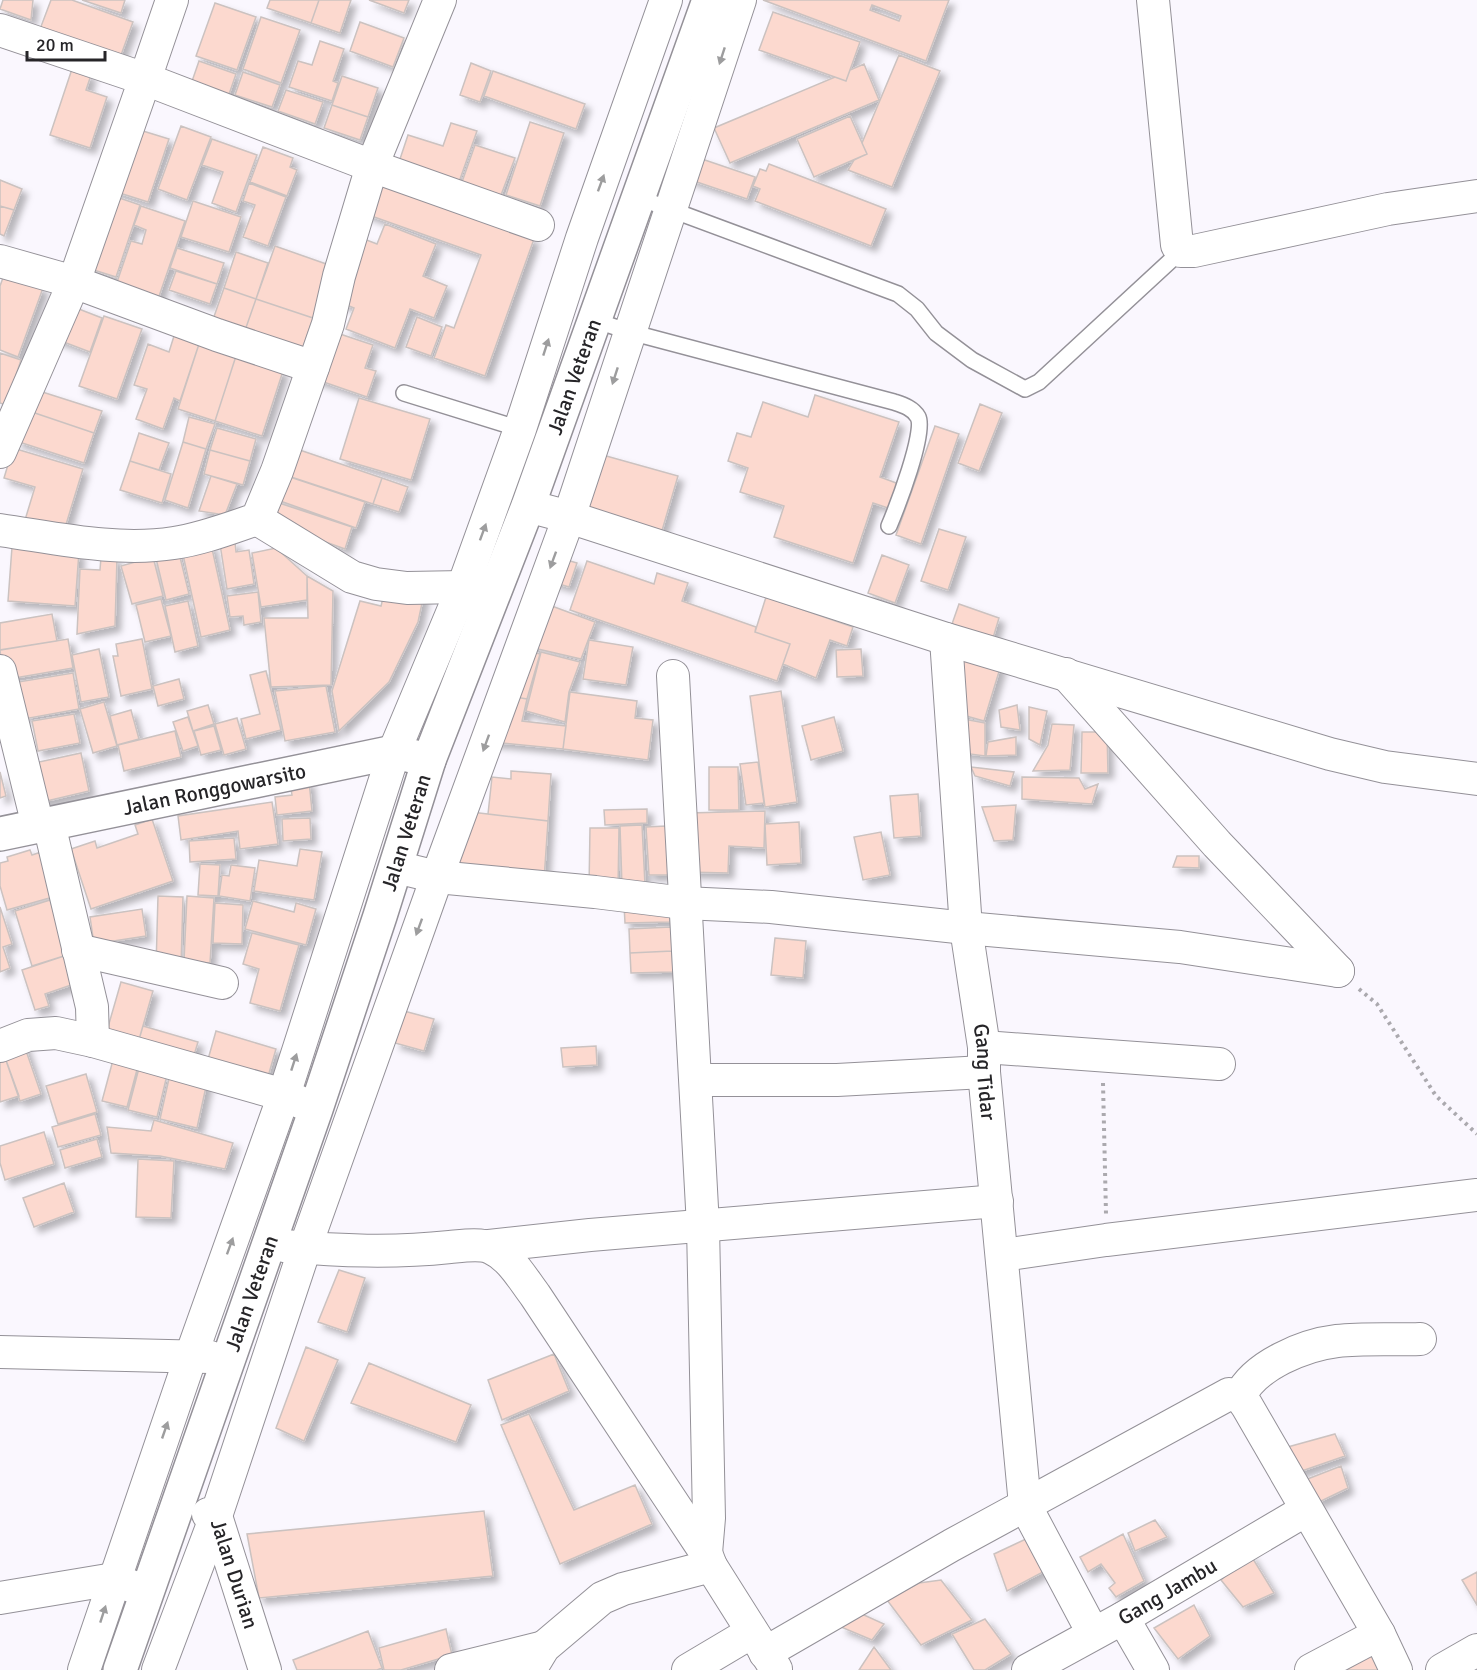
<svg xmlns="http://www.w3.org/2000/svg" width="1477" height="1670" font-family="Signika,sans-serif">
  <defs>
    <filter id="shadow"><feDropShadow dx="5.5" dy="5.5" stdDeviation="3" flood-color="#0004"/></filter>
  </defs>
  <rect width="100%" height="100%" fill="#faf7fe"/>
  <path fill="#fcd9cf" stroke="#cbc2c0" stroke-width="1.5" fill-rule="evenodd" filter="url(#shadow)" d="M3,0H33L31,20L0,9Z
    M51,0H72L133,22L117,66L37,37Z
    M82,0H125L121,13Z
    M270,0H319L311,23L267,8Z
    M319,0H351L340,33L311,23Z
    M369,0H409L404,13Z
    M763,0H949L926,61ZM872,5L901,16L899,21L870,10Z
    M215,3L256,17L237,70L196,56Z
    M773,12L860,42L846,81L759,50Z
    M261,17L300,30L281,83L243,69Z
    M360,22L404,38L393,67L350,51Z
    M320,41L344,49L333,81L338,83L332,101L289,87L298,61L312,65Z
    M899,55L940,71L892,187L848,170L854,160L867,154L862,143Z
    M199,61L236,74L226,103L189,90Z
    M471,63L491,71L480,102L460,95Z
    M864,64L879,100L730,163L714,128L835,77L846,81L850,70Z
    M72,69L91,75L86,90L107,97L90,148L50,135Z
    M493,71L585,104L576,129L484,96Z
    M243,72L280,85L272,107L235,95Z
    M342,76L378,88L368,117L332,105Z
    M286,90L323,102L315,124L278,111Z
    M332,105L368,117L360,140L324,128Z
    M850,116L867,154L814,177L797,139Z
    M530,122L564,133L540,206L506,195Z
    M451,123L477,131L459,182L399,162L408,135L443,146Z
    M181,126L211,137L187,200L158,189Z
    M143,131L169,139L148,202L107,189Z
    M212,139L257,155L236,212L212,203L223,172L202,165Z
    M475,145L515,158L501,195L462,182Z
    M263,147L293,158L290,167L297,170L287,196L250,182Z
    M696,157L755,177L747,199L688,179Z
    M769,164L886,209L871,246L755,201L760,189L753,186L760,169L766,171Z
    M0,180L22,189L14,210L0,206Z
    M374,182L534,239L485,376L434,358L446,325L454,328L481,255L363,213Z
    M249,183L286,197L268,246L243,237L255,205L243,201Z
    M105,193L140,205L116,277L81,266Z
    M193,201L241,217L229,252L181,237Z
    M0,206L14,210L4,236L0,234Z
    M141,206L185,221L156,305L114,291L131,241L142,244L146,230L134,225Z
    M385,224L436,244L423,276L447,286L434,318L410,309L395,348L346,329L354,308L339,302L364,239L377,244Z
    M275,246L332,266L313,318L256,299Z
    M177,248L224,263L217,284L170,268Z
    M236,252L268,263L256,299L224,288Z
    M176,271L217,284L210,304L169,290Z
    M4,275L43,288L18,357L0,350V286Z
    M224,288L256,299L242,339L210,328Z
    M256,299L313,318L299,359L242,339Z
    M66,304L102,318L90,352L53,338Z
    M104,316L142,329L117,399L79,386Z
    M417,317L442,327L431,356L406,347Z
    M328,330L373,345L365,368L376,371L367,397L312,378Z
    M174,336L199,344L180,401L174,398L163,429L136,419L147,389L134,385L148,344L169,352Z
    M199,344L236,356L215,421L178,409Z
    M0,353L21,360L6,405L0,403Z
    M236,356L283,371L262,436L215,421Z
    M33,389L102,411L94,433L26,410Z
    M815,395L899,422L880,477L899,484L891,509L873,503L853,563L774,537L784,506L740,492L748,468L728,461L737,433L751,437L763,402L808,417Z
    M359,398L430,419L411,480L340,459Z
    M980,404L1002,413L979,471L958,463Z
    M26,410L94,433L84,463L16,441Z
    M189,417L215,424L206,449L183,442Z
    M935,426L959,434L921,544L896,535Z
    M217,428L256,439L250,461L210,450Z
    M139,433L169,443L159,470L130,461Z
    M183,442L206,449L188,508L165,500Z
    M288,446L382,478L373,504L279,473Z
    M13,448L83,469L64,531L25,520L35,487L4,478Z
    M210,450L250,461L243,485L204,474Z
    M592,452L678,476L661,534L575,510Z
    M130,461L171,474L162,503L120,490Z
    M278,473L365,502L356,528L269,497Z
    M211,476L237,484L225,515L199,511Z
    M382,478L408,487L399,512L373,504Z
    M267,499L352,527L345,549L259,518Z
    M939,529L966,537L948,590L921,581Z
    M235,542L236,552L249,550L254,584L227,589L220,544Z
    M211,544L230,630L201,637L182,550Z
    M12,547L79,552L75,606L8,601Z
    M276,548L307,576V600L261,607L252,553Z
    M178,549L189,594L166,600L155,554Z
    M882,555L909,565L895,603L868,593Z
    M101,557L117,558L115,626L77,634L80,569L100,570Z
    M153,557L163,596L132,604L121,566Z
    M557,557L577,563L569,587L549,581Z
    M587,561L654,584L657,573L688,583L682,601L756,627L755,632L790,644L777,681L570,610Z
    M307,576L333,591L331,685L271,687L264,618H308Z
    M385,590L424,594L418,622L389,682L339,731L332,691L360,601L381,606Z
    M258,592L261,622L244,625L243,616L230,617L227,596Z
    M766,597L853,627L847,646L830,640L816,678L783,664L790,644L755,632Z
    M161,599L171,636L145,642L136,605Z
    M188,601L198,646L175,652L165,606Z
    M541,602L595,622L581,659L525,646Z
    M959,604L999,618L993,638L952,624Z
    M52,614L57,641L0,650V623Z
    M68,639L73,668L3,680L0,650Z
    M142,639L152,689L121,696L113,656H118L116,644Z
    M589,640L633,647L626,685L583,679Z
    M99,649L109,697L81,702L72,655Z
    M521,649L540,654L527,699L504,695Z
    M861,649L863,676L837,677L836,650Z
    M541,652L580,662L569,692L565,722L526,711Z
    M963,655L1001,665L984,721L952,712Z
    M266,671L281,730L246,739L241,719L260,714L250,675Z
    M73,673L79,709L24,719L18,682Z
    M179,679L184,699L158,706L153,686Z
    M326,686L335,732L285,741L275,691Z
    M781,691L797,802L765,807L750,696Z
    M570,692L637,701L635,718L653,720L648,760L563,749Z
    M504,695L527,699L522,721L566,726L563,749L491,742Z
    M104,702L117,746L93,753L80,709Z
    M208,705L214,724L193,731L187,711Z
    M1017,705L1020,730L1001,727L999,710Z
    M1029,707L1047,711L1040,745L1029,739Z
    M131,710L139,739L117,745L110,716Z
    M74,714L80,743L38,751L32,721Z
    M188,717L198,746L183,751L173,722Z
    M834,717L843,751L811,760L802,726Z
    M953,717L985,723V756L955,752Z
    M237,718L246,749L224,755L215,724Z
    M1052,724L1074,725L1070,770L1033,771L1048,745Z
    M214,726L221,750L201,755L194,731Z
    M175,731L181,757L124,771L118,745Z
    M1082,732H1107L1108,773H1081Z
    M1016,737V755L986,756L988,742Z
    M81,753L89,791L34,804L25,765Z
    M758,762L764,803L746,805L740,764Z
    M709,767H738L739,810H709Z
    M971,767L1014,772L1010,786L975,776Z
    M511,771L551,774L548,821L488,814L492,777L511,779Z
    M0,772L6,796L0,798Z
    M1022,777L1079,778L1085,789L1098,784L1092,804L1022,799Z
    M309,781L312,811L277,815L275,797L292,795L290,783Z
    M918,794L921,836L894,838L890,796Z
    M272,802L278,844L240,849L238,831L181,840L178,816Z
    M1016,805L1013,840L994,841L982,807Z
    M647,809V823L605,825L604,810Z
    M765,811L764,848L729,846L728,873L685,872L688,813Z
    M471,812L548,821L544,880L454,873Z
    M310,818L311,839L283,841L282,819Z
    M152,819L173,881L91,909L71,849L95,841L97,848L138,834L135,825Z
    M799,822L801,863L767,865L765,824Z
    M642,825L645,885L622,886L620,826Z
    M666,826L669,875H649L646,827Z
    M590,828H619L618,889L589,888Z
    M881,832L890,875L863,880L854,837Z
    M234,838L236,859L190,862L189,841Z
    M300,849L322,852L314,900L254,891L259,860L297,866Z
    M30,850L32,855L41,852L53,897L7,910L0,886V863L8,861L7,857Z
    M1177,856H1199V868L1173,867Z
    M200,864L220,865L218,896L198,895Z
    M231,865L255,868L250,901L219,896L222,875L229,876Z
    M158,896L183,897L181,967L156,966Z
    M187,896L214,898L210,963L184,961Z
    M50,900L67,955L32,966L15,911Z
    M253,901L294,912L296,903L316,909L306,945L245,929Z
    M215,903L243,905L242,944L213,943Z
    M669,904L670,922L625,923L624,905Z
    M0,907L12,944L3,947L10,968L0,972Z
    M142,909L146,936L94,944L90,917Z
    M671,927L672,951L630,953L629,929Z
    M252,933L299,945L280,1011L250,1003L259,969L243,964Z
    M775,938L806,941L803,978L771,975Z
    M672,951L673,972L631,973L630,953Z
    M67,955L77,983L45,994L49,1006L35,1010L22,970Z
    M121,982L153,991L136,1050L104,1041Z
    M404,1011L434,1019L424,1051L395,1043Z
    M143,1026L198,1042L191,1065L136,1050Z
    M216,1031L276,1049L265,1087L205,1070Z
    M23,1042L41,1094L20,1101L2,1049Z
    M596,1046L597,1065L563,1067L561,1048Z
    M0,1049H2L19,1096L0,1102Z
    M113,1060L138,1066L127,1107L102,1101Z
    M139,1068L167,1075L157,1117L128,1110Z
    M86,1074L97,1112L58,1124L46,1086Z
    M170,1074L207,1082L197,1128L160,1119Z
    M95,1114L101,1135L58,1147L52,1127Z
    M154,1120L233,1143L225,1169L160,1156L111,1153L107,1127L151,1131Z
    M44,1132L54,1164L5,1180L0,1163V1146Z
    M97,1139L102,1157L65,1168L60,1150Z
    M138,1159L174,1161L171,1218L136,1217Z
    M64,1183L74,1212L34,1227L23,1198Z
    M339,1270L365,1278L347,1332L318,1322Z
    M306,1347L338,1360L304,1441L276,1428Z
    M554,1354L569,1391L502,1420L488,1380Z
    M369,1363L471,1405L456,1442L351,1403Z
    M529,1414L574,1510L635,1485L652,1524L560,1564L501,1425Z
    M1335,1434L1345,1456L1296,1473L1284,1448Z
    M1341,1466L1348,1488L1317,1503L1305,1480Z
    M484,1511L493,1576L259,1598L247,1534Z
    M1155,1520L1167,1537L1135,1551L1128,1533Z
    M1123,1534L1144,1581L1116,1597L1109,1588L1115,1583L1101,1564L1088,1572L1080,1557Z
    M1028,1538L1043,1572L1007,1591L994,1554Z
    M1250,1554L1274,1593L1243,1607L1221,1580Z
    M1477,1572V1605L1462,1580Z
    M941,1580L972,1620L921,1645L887,1600L919,1583Z
    M1194,1605L1210,1636L1178,1659L1154,1628Z
    M853,1610L884,1624L872,1640L841,1627Z
    M985,1619L1011,1654L985,1670H974L952,1634Z
    M446,1629L452,1655L401,1670H384L379,1648Z
    M368,1631L382,1668L377,1670H297L293,1660Z
    M1370,1645L1384,1670H1323Z
    M874,1647L891,1670H859Z"/>
  <g fill="none" stroke-linecap="round" stroke-linejoin="round">
    <g stroke="#949198" stroke-width="18">
      <path id="lane" d="M637,197L898,294L917,309L936,333L972,360L1025,389L1039,382L1181,251
        M594,320L630,332L894,402C903,405 913,408 918,417C926,432 897,507 889,526
        M404,393L520,429"/>
    </g>
    <g stroke="#949198" stroke-width="34">
      <g id="street">
        <path d="M172,0L145,79L372,166L538,225"/>
        <path d="M1153,0L1177,245L1181,251H1194L1388,209L1477,196"/>
        <path d="M0,30L145,79L74,282L0,452"/>
        <path d="M0,261L74,282L217,335L313,367"/>
        <path d="M528,506L569,517L946,639L1330,754L1385,767L1477,779"/>
        <path d="M257,519L352,577L376,584L407,588L463,587L481,593"/>
        <path d="M0,530C56,538 117,552 174,543C202,539 230,528 257,519L277,471L328,324L339,276L372,166L440,0"/>
        <path id="s1" d="M946,639L966,928L984,1047V1072L1025,1505L1093,1633"/>
        <path d="M0,671L38,826"/>
        <path d="M1066,674L1217,844L1338,971"/>
        <path d="M673,676L703,1226L709,1518L706,1553"/>
        <path d="M49,824L92,1007L93,1041"/>
        <path d="M396,867L437,877L595,892L684,903L771,907L966,928L1180,947L1338,971"/>
        <path d="M78,950L222,983"/>
        <path d="M0,1046L28,1035L56,1033L93,1041L284,1095L302,1103"/>
        <path d="M984,1047L1219,1064"/>
        <path d="M696,1080H837L984,1072"/>
        <path d="M284,1246C341,1251 393,1253 450,1247C461,1246 481,1243 491,1248C511,1257 522,1278 535,1295L706,1553L711,1566L776,1669"/>
        <path d="M489,1246L590,1235L997,1201"/>
        <path d="M1003,1255L1106,1240L1477,1195"/>
        <path d="M0,1352L210,1357"/>
        <path d="M1240,1396C1255,1365 1304,1345 1337,1341C1364,1338 1393,1340 1420,1339"/>
        <path id="s2" d="M208,1514L216,1516L265,1670"/>
        <path d="M0,1598L114,1579L131,1586"/>
        <path d="M1123,1618L1153,1670"/>
        <path d="M765,1653L952,1545L1229,1394L1240,1396L1247,1406L1379,1634L1396,1670"/>
        <path d="M84,1670L191,1356L284,1095L394,752L463,587L520,429L582,238L666,0"/>
        <path d="M158,1670L216,1516L305,1248L437,877L569,517L740,0"/>
        <path d="M451,1670L544,1647"/>
        <path d="M530,1670L544,1647L602,1598L623,1589L711,1566"/>
        <path d="M688,1670L752,1632"/>
        <path id="s3" d="M1028,1670L1123,1618L1306,1510"/>
        <path d="M1311,1670L1379,1634"/>
        <path d="M1442,1670L1477,1650"/>
      </g>
    </g>
    <g stroke="#949198" stroke-width="36">
      <g id="secondary">
        <path id="s4" d="M0,834L394,752L429,760"/>
        <path id="s5" d="M120,1670L316,1109L380,916L429,760L528,506L709,0"/>
      </g>
    </g>
    <path stroke="#aba9ae" stroke-width="4" stroke-dasharray="3 4.5" stroke-linecap="butt" d="M1359,989L1377,1004L1436,1096L1477,1134
      M1103,1083L1106,1214"/>
    <use href="#lane" stroke="#fff" stroke-width="15"/>
    <use href="#street" stroke="#fff" stroke-width="32"/>
    <use href="#secondary" stroke="#fff" stroke-width="33"/>
  </g>
  <defs><path id="oneway-solid" d="M-6-.8H1V-3.2L6.5 0L1 3.2V.8H-6Z" transform="scale(1.5)"/></defs>
  <g fill="#9d9d9e">
    <use href="#oneway-solid" transform="translate(722 56) rotate(108)"/>
    <use href="#oneway-solid" transform="translate(601 183) rotate(-70)"/>
    <use href="#oneway-solid" transform="translate(546 347) rotate(-72)"/>
    <use href="#oneway-solid" transform="translate(615 376) rotate(108)"/>
    <use href="#oneway-solid" transform="translate(483 532) rotate(-70)"/>
    <use href="#oneway-solid" transform="translate(553 560) rotate(110)"/>
    <use href="#oneway-solid" transform="translate(486 743) rotate(110)"/>
    <use href="#oneway-solid" transform="translate(419 927) rotate(110)"/>
    <use href="#oneway-solid" transform="translate(294 1062) rotate(-72)"/>
    <use href="#oneway-solid" transform="translate(230 1246) rotate(-70)"/>
    <use href="#oneway-solid" transform="translate(165 1430) rotate(-71)"/>
    <use href="#oneway-solid" transform="translate(103 1614) rotate(-72)"/>
  </g>
  <g text-anchor="middle" dominant-baseline="central" stroke-width="6" stroke-linejoin="round" paint-order="stroke">
    <g font-size="21" fill="#262528" stroke="#fff">
      <text stroke="none"><textPath href="#s5" startOffset="1371">Jalan Veteran</textPath></text>
      <text stroke="none"><textPath href="#s4" startOffset="219">Jalan Ronggowarsito</textPath></text>
      <text stroke="none"><textPath href="#s5" startOffset="885">Jalan Veteran</textPath></text>
      <text stroke="none"><textPath href="#s1" startOffset="435">Gang Tidar</textPath></text>
      <text stroke="none"><textPath href="#s5" startOffset="399">Jalan Veteran</textPath></text>
      <text stroke="none"><textPath href="#s2" startOffset="69">Jalan Durian</textPath></text>
      <text stroke="none"><textPath href="#s3" startOffset="160">Gang Jambu</textPath></text>
    </g>
  </g>
  <path d="M27 51v9h78v-9" fill="none" stroke="#262528" stroke-width="3"/>
  <text x="36" y="51" font-size="18" fill="#262528" stroke="#ffffff" stroke-width="4.5" paint-order="stroke">20 m</text>
</svg>
